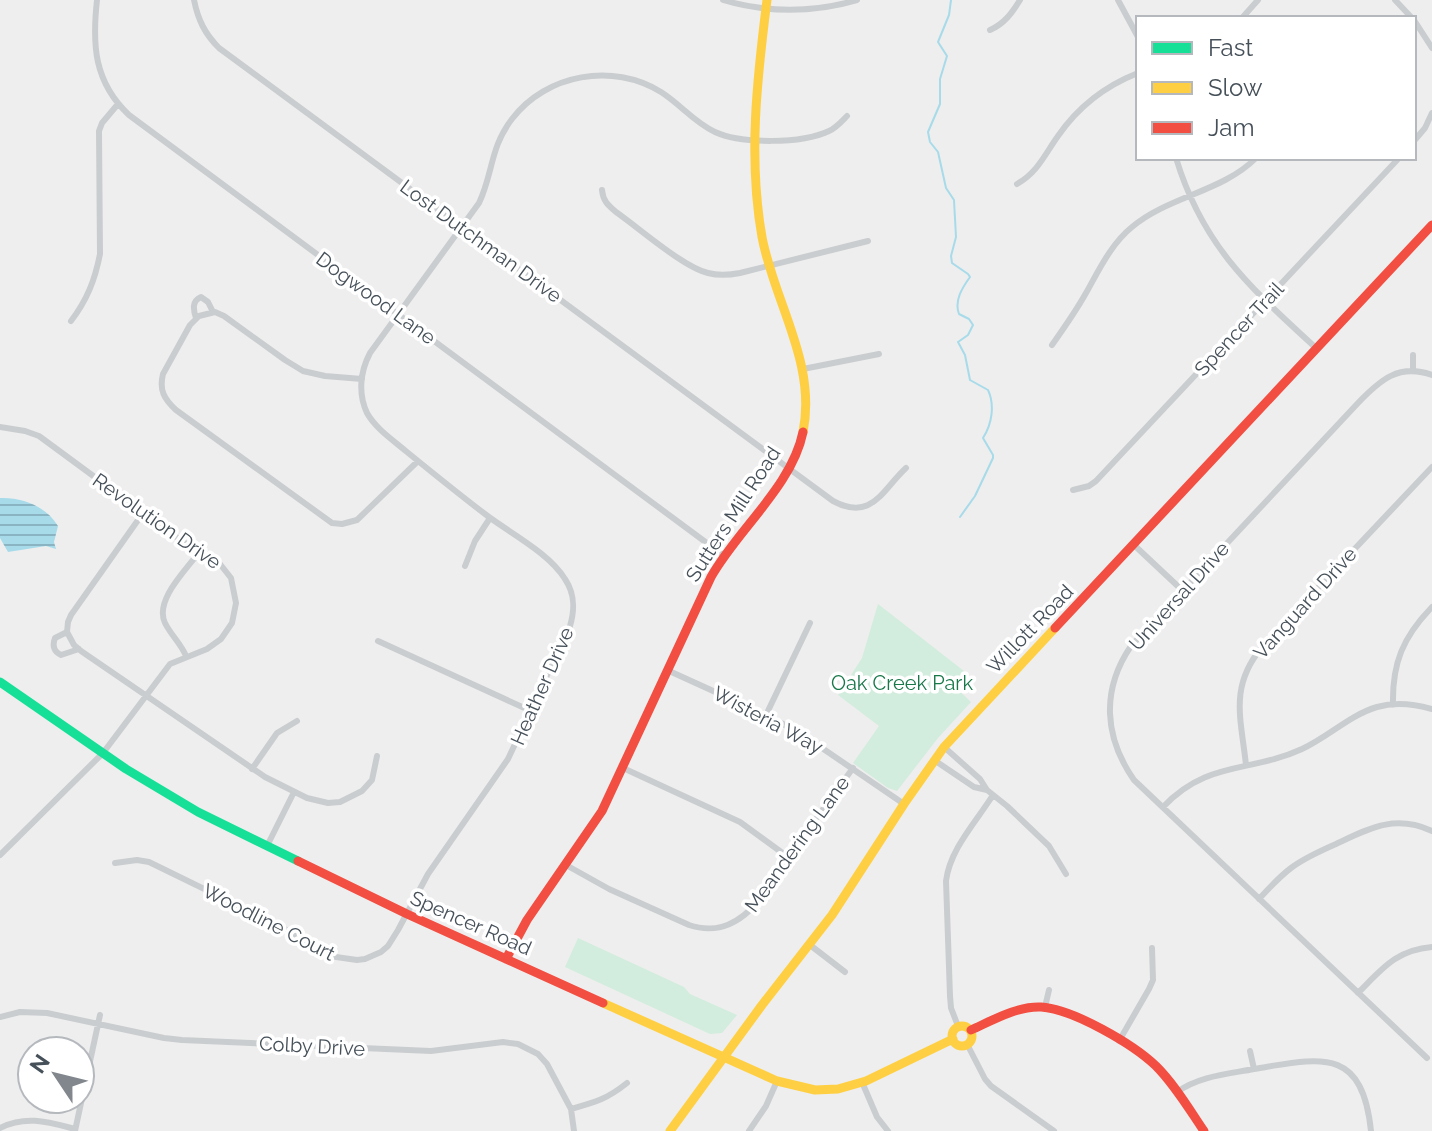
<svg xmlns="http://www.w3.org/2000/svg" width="1432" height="1131" font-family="Raleway,sans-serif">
  <defs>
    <pattern id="water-rules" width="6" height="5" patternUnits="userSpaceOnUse" patternTransform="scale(2)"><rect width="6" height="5" fill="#a7dbea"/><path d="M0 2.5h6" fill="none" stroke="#8ab4c1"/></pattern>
  </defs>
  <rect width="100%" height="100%" fill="#eee"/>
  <path fill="#d2eddd" d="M878,604L964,671L952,684L971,702L938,738L897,791L888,788L853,763L879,726L838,695L862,658Z
    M578,938L684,987L690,994L737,1015L722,1033L710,1034L565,967Z"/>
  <path fill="url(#water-rules)" d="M0,498C22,497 46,506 58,526L54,542L56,549L46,546L8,552L0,538Z"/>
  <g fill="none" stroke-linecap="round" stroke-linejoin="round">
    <path stroke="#a7dbea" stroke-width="2" d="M951,0L949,15L938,42L947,56L940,79V104L928,132L930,142L938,152L946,188L954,200L956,237L951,256L952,263L968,274L970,277C962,288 954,301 959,314L969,319L973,325L968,335L958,342L965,355L970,380L988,390C995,405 992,424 983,438L993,455V458L975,496L960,517"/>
    <path stroke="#cacdcf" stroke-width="6" d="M97,0C92,45 94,82 129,115L723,555
      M194,0C198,20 205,34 219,48L833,501C872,522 882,490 906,468
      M723,0C766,13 813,13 857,0
      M1118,0L1138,37
      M1395,0L1412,18
      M1242,18L1258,0
      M1414,20L1432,48
      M990,30C1004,24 1012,13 1020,0
      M1414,141L1425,128L1432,113
      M1176,158C1203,247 1251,288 1317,349
      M1017,184C1038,172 1045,154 1058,136C1078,107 1105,86 1138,73
      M602,190C603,201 608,205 616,212C639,228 683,267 708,273C719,276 730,275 740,273L868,241
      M196,318C193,309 192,301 201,297L208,302L213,312
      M71,321C87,300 95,280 100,254L99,131L102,123L118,104
      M1052,345C1064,328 1076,311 1086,293C1099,270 1111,244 1132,227C1169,196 1222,192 1256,158
      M803,369L879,354
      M1413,370V355
      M362,379L325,376L303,371L285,360L224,316L215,312L199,316L190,325L163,374C159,390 164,399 176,410L332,523L342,524L357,520L418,461
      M0,427L25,431L39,436L183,542L216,559L231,578L236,603L232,623L221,639L207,649L170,664L103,753L0,855
      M1073,490L1089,486L1096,481L1399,158
      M143,513L71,615L68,622L67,632L74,645L81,651L265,777L307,798L328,803L340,802L362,791L372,780L377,756
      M1134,545L1183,591
      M465,566L475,541L490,518
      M67,632L55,638C52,646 54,652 61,655L79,649
      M378,641L531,711
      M186,656C181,644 171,635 165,623C154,600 187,569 200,551
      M667,670L766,715L800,733L904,804
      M1393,705C1392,663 1403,637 1432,607
      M766,715L810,623
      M944,747L980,779L987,790L1007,806L1049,846L1066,874
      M934,760L974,787L987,790
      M1246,765C1241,718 1229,687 1262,647L1432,467
      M623,768L740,822L788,857
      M252,769L277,733L297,721
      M1163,807C1207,760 1250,773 1302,749C1328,737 1350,715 1377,707C1395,702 1414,704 1432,709
      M267,846L294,792
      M115,863L137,860L149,862L280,926L329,956L357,960L365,959L381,952L388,946L398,930L428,874L508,759L570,626C575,609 575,594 565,579C550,554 512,534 489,517C461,496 434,474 407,452C393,440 376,429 367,413C358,394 360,372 370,353L479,203C493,174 490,147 512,119C546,74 613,62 661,92C680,104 694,122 715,132C741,144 802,144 829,131C836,128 842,121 847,116
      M566,865L609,889L689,925C713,933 732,927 750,910L853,768
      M1259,899C1269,888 1279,877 1291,868C1304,858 1320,851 1336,844C1370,828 1395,814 1432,831
      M810,945L845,972
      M1358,993C1382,969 1396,950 1432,947
      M1045,1007L1049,990
      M0,1017L20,1012L47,1013L164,1038L182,1040L431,1051L503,1042L518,1044L538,1054L547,1064L571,1109L574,1131
      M958,1026L951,1008L950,996L946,881C950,849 976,822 993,795
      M1119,1041L1149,989L1153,980L1152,948
      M967,1044L985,1079L991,1086L1054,1131
      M1250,1051L1254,1069
      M1427,1058L1134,780C1104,737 1101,690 1131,646L1358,403C1380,380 1399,363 1432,375
      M862,1082L877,1117L888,1131
      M1177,1092C1199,1076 1228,1074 1254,1069C1321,1058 1362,1046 1371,1131
      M571,1109C596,1102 607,1099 627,1083
      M0,1128C26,1115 48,1122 75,1129
      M75,1131L100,1015
      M749,1131L766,1106L777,1081"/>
    <path stroke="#16e098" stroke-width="9" d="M0,682L126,769L198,812L298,861"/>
    <path stroke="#ffcf43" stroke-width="9" d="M767,0C757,79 748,158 762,237C774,302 817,363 803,432
      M603,1003L777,1081L815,1090L838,1089L866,1081L953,1039
      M952 1036a10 10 0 1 1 20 0a10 10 0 1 1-20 0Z
      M670,1131L762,1005L832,915L904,804L944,747L1055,628"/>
    <path stroke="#f24e42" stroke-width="9" d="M1055,628L1432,225
      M298,861L407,914L603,1003
      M506,959L527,920L602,811L711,577C738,529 792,486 803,432
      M971,1030C993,1020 1017,1006 1041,1007C1073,1009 1133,1044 1156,1066C1175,1085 1189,1109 1204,1131"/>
  </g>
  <g text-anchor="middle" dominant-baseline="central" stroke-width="7" stroke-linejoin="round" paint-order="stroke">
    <g font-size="20" fill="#465059" stroke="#fff">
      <text transform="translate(481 241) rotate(36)">Lost Dutchman Drive</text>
      <text transform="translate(376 298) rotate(36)">Dogwood Lane</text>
      <text transform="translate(1239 329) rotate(-47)">Spencer Trail</text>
      <text transform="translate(733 514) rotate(-57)">Sutters Mill Road</text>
      <text transform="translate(157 521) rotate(35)">Revolution Drive</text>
      <text transform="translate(1179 596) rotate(-48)">Universal Drive</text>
      <text transform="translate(1305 603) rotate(-48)">Vanguard Drive</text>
      <text transform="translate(1030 629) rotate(-46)">Willott Road</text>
      <text transform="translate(542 686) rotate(-66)">Heather Drive</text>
      <text transform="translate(768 720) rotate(28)">Wisteria Way</text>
      <text transform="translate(797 844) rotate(-54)">Meandering Lane</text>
      <text transform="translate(269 922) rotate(27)">Woodline Court</text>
      <text transform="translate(471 923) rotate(24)">Spencer Road</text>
      <text transform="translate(312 1046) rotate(3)">Colby Drive</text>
    </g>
    <g font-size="20" fill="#19784a" stroke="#fff">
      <text x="902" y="683">Oak Creek Park</text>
    </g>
  </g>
  <rect x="1136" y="16" width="280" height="144" fill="#ffffff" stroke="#b5b9bd" stroke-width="2"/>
  <rect x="1152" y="42" width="40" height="12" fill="#16e098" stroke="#b5b9bd" stroke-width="2"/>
  <text x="1208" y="56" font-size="24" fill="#465059">Fast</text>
  <rect x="1152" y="82" width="40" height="12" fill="#ffcf43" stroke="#b5b9bd" stroke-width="2"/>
  <text x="1208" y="96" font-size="24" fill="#465059">Slow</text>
  <rect x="1152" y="122" width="40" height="12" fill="#f24e42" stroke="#b5b9bd" stroke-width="2"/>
  <text x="1208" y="136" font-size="24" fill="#465059">Jam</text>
  <g transform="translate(56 1075) rotate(305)"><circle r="38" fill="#ffffff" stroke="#b5b9bd" stroke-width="2"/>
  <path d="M0-6L14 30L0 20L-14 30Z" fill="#81878d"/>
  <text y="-12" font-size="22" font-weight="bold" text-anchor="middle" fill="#465059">N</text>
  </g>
</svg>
